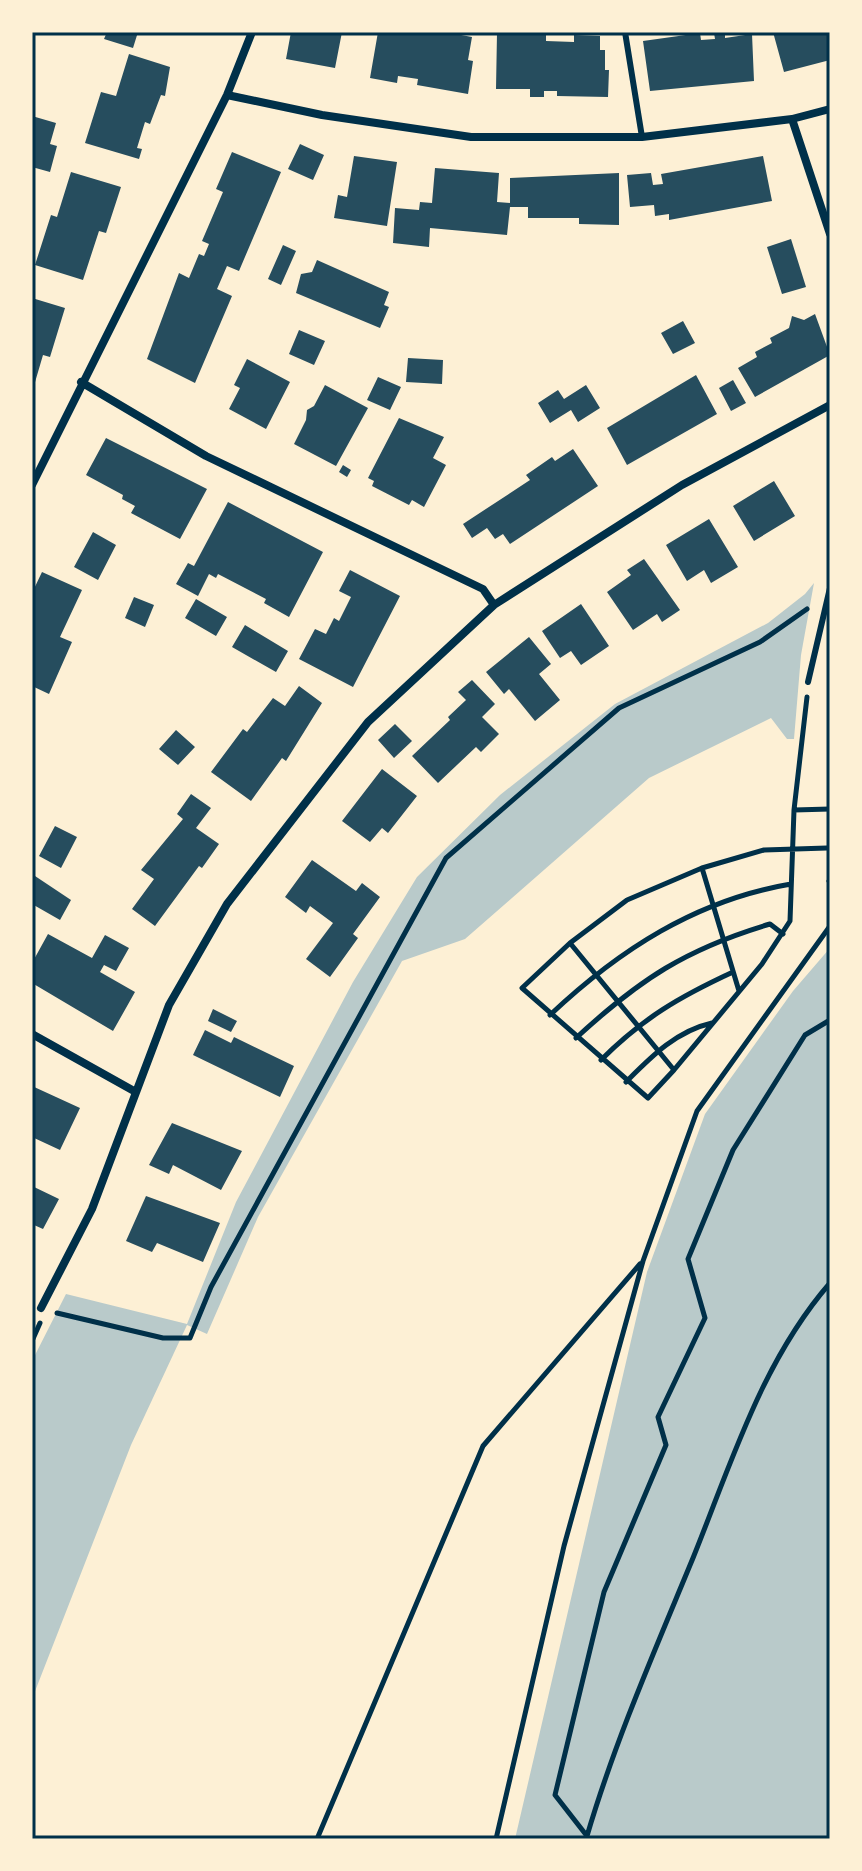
<svg xmlns="http://www.w3.org/2000/svg" width="862" height="1871" font-family="Poppins,sans-serif">
  <rect width="100%" height="100%" fill="#fdf0d5"/>
  <path fill="#b9caca" d="M814,583L801,655L794,739H787L771,718L649,778L465,939L402,961L258,1217L207,1334L187,1325L131,1445L32,1699V1361L66,1294L187,1324L236,1202L353,982L417,877L500,795L615,704L768,623L805,594Z
    M830,948V1839H515L647,1272L705,1114L793,991Z"/>
  <path fill="#264d5e" d="M107,32H138L133,48L104,39Z
    M291,32H342L335,68L286,59Z
    M378,32H445L472,37L468,60L473,61L468,94L417,85L418,79L398,76L397,83L370,78Z
    M546,32V41L574,42V35L600,36V50H605V70H609L608,97L557,96V91H544V97H530V89H496L497,33Z
    M718,32H725V38L752,34L754,81L650,91L643,41L700,33L701,40L715,39L714,33Z
    M773,32H830V60L784,72Z
    M129,54L170,67L165,96L161,95L150,124L145,122L137,148L142,149L139,159L85,143L101,92L116,96Z
    M32,116L56,123L50,144L57,146L50,172L32,167Z
    M300,144L324,155L313,180L288,169Z
    M232,152L281,172L239,271L227,266L217,289L232,296L195,383L147,359L179,273L189,278L199,254L204,256L209,244L202,241L223,192L216,189Z
    M354,156L397,162L387,226L334,218L338,195L347,197Z
    M763,156L772,201L669,220V214L655,216L654,205L630,207L627,175L651,173L653,185L663,184L661,174Z
    M435,168L499,173L497,202L510,203V178L619,173V225L579,224V218H528V207H510L507,235L430,228L429,247L393,243L395,208L419,210L420,202L432,203Z
    M71,172L121,187L106,233L99,231L83,280L35,265L51,215L57,217Z
    M791,239L806,287L782,294L767,247Z
    M283,245L296,251L281,285L268,279Z
    M317,260L389,292L384,305L389,307L380,328L296,293L301,274L312,272Z
    M32,298L65,308L50,357L43,355L33,389Z
    M815,314L830,355L755,397L738,368L757,357L755,352L772,343L770,338L789,328L792,316L804,320Z
    M683,321L695,343L673,354L661,333Z
    M299,330L325,341L314,365L289,354Z
    M408,358L443,360L442,384L406,382Z
    M247,359L290,382L266,429L229,409L240,388L234,385Z
    M696,375L717,414L627,465L607,428Z
    M378,377L401,387L390,410L367,400Z
    M733,380L746,403L731,411L719,388Z
    M325,385L368,408L336,466L294,444L306,420L307,410L314,406Z
    M586,385L600,408L578,422L571,410L550,423L538,403L558,390L564,399Z
    M399,418L444,437L433,458L446,465L424,507L412,500L409,505L372,486L374,481L368,478Z
    M106,438L207,489L180,539L131,513L135,506L122,499L123,495L86,475Z
    M573,449L598,486L510,544L503,534L495,539L487,528L472,538L463,524L530,480L526,475L552,457L555,461Z
    M343,465L351,470L347,477L339,472Z
    M774,481L795,516L754,541L733,506Z
    M228,502L323,552L289,617L264,603L266,599L218,574L216,578L209,574L198,596L176,584L188,563L194,566Z
    M709,519L738,567L711,583L704,570L687,581L666,545Z
    M93,532L116,545L98,580L74,567Z
    M644,559L680,610L662,622L657,614L633,630L607,592L631,575L627,570Z
    M350,570L400,596L353,687L299,659L315,629L326,634L334,618L339,621L351,597L339,591Z
    M42,572L82,590L60,637L72,642L49,694L32,686V593Z
    M134,597L154,605L145,627L125,618Z
    M196,599L227,617L216,636L185,618Z
    M581,604L609,646L581,665L571,651L560,658L542,631Z
    M245,625L288,651L276,672L232,647Z
    M529,637L551,664L539,674L560,700L535,721L509,689L504,694L486,672Z
    M472,680L495,704L482,717L499,734L481,752L476,747L438,783L412,756L450,720L448,717L466,700L458,692Z
    M299,686L322,703L286,761L282,758L251,801L211,772L243,729L247,732L273,698L285,706Z
    M395,724L412,741L394,758L378,740Z
    M176,730L195,747L178,765L159,749Z
    M382,769L417,796L388,833L382,828L370,842L342,821Z
    M191,794L211,808L196,828L219,844L202,868L199,866L155,926L132,909L154,879L141,870L183,819L177,814Z
    M55,826L77,837L61,868L39,856Z
    M312,860L356,891L362,883L380,897L353,934L358,938L330,977L306,959L333,923L310,906L306,913L285,897Z
    M32,874L71,900L60,920L32,904Z
    M48,934L92,958L105,935L129,948L116,971L104,965L100,972L135,992L113,1031L32,983V963Z
    M213,1009L237,1021L231,1032L208,1021Z
    M205,1030L231,1043L234,1037L294,1066L280,1097L193,1055Z
    M32,1086L80,1108L60,1150L32,1137Z
    M172,1123L242,1151L221,1190L173,1165L169,1174L149,1165Z
    M32,1186L59,1199L43,1229L34,1225L32,1230Z
    M146,1196L220,1223L203,1262L157,1243L152,1252L126,1241Z"/>
  <g fill="none" stroke-linecap="round" stroke-linejoin="round">
    <path stroke="#003049" stroke-width="5" d="M807,697L794,810L790,921L762,964L674,1070L570,943L627,900L702,868L764,850L827,848
      M794,810L830,809
      M702,868L739,991
      M829,881L830,880
      M570,943L522,988L648,1098L674,1070
      M550,1015C619,950 696,900 791,884
      M576,1038C640,979 686,949 770,924L783,934
      M601,1060C643,1018 679,997 733,972
      M626,1082C651,1057 676,1031 712,1023
      M57,1313L163,1338H190L211,1287L446,858L619,708L760,642L807,609
      M32,1341L40,1323
      M587,1836L555,1795L604,1592L666,1445L658,1417L705,1318L688,1259L733,1150L805,1035L830,1020
      M587,1836C615,1741 655,1650 693,1558C731,1464 762,1361 830,1283
      M317,1839L483,1446L640,1264
      M496,1839L564,1546L643,1261L697,1111L830,926"/>
    <path stroke="#003049" stroke-width="6" d="M625,32L642,137
      M808,682L830,588"/>
    <path stroke="#003049" stroke-width="8" d="M227,95L322,115L471,137H642L792,119L830,109
      M792,119L830,234
      M81,382L206,456L483,589L494,605
      M32,485L227,95L252,32
      M32,1034L134,1091
      M41,1308L92,1209L169,1005L227,904L368,722L494,605L682,485L830,405"/>
  </g>
  <rect width="862" height="1871" fill="none" stroke="#fdf0d5" stroke-width="68"/>
  <rect x="34" y="34" width="794" height="1803" fill="none" stroke="#003049" stroke-width="3"/>
</svg>
